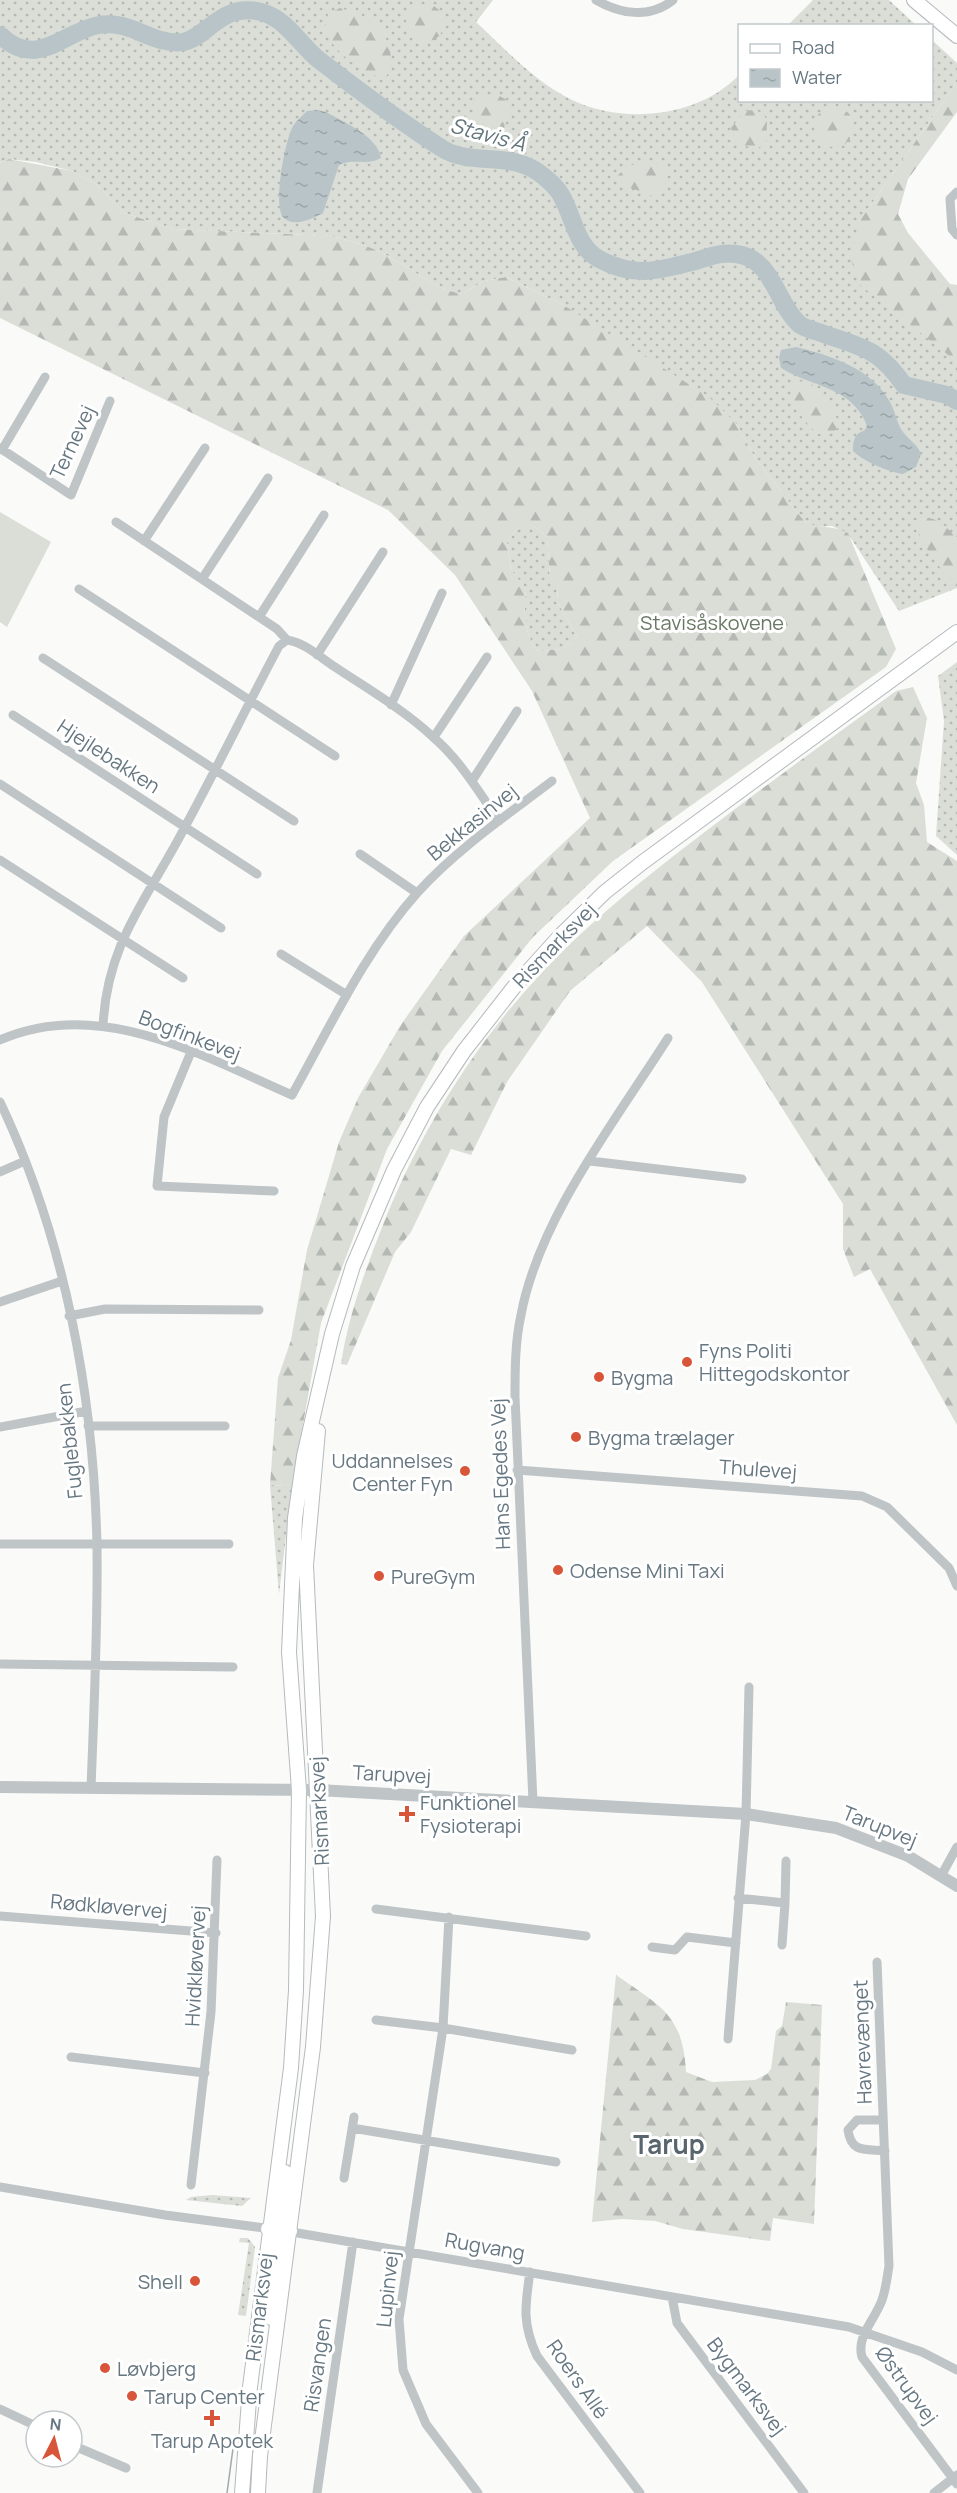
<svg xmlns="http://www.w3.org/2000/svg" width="957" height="2493" font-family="Manrope,sans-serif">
  <defs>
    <pattern id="grass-dots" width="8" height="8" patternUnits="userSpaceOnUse" patternTransform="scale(1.5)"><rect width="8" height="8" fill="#daded7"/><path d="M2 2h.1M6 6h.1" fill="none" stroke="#b5b9b4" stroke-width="1.8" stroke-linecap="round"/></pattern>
    <pattern id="forest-firs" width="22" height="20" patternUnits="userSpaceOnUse" patternTransform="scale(1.5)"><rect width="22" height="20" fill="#daded7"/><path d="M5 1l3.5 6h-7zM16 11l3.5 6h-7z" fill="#b5b9b4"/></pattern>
    <pattern id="water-ripples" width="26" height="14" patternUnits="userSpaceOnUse" patternTransform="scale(1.5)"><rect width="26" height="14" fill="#b8c4c8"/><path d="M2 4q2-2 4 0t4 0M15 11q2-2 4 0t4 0" fill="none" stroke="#99a4a8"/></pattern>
  </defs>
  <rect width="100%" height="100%" fill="#fafaf8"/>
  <path fill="url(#grass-dots)" d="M0,0H493L476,22C506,50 535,82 572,100C624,125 699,117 739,75L740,100H932V40L957,63V82L859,222L945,350L957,362V588L899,611L848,534L832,526L816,527L804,521L754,456L735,422L565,306L506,277L484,281L462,294C431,288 415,270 388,256C370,246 350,240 330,236L174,229L124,213L96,184L72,171L36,162L9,159L0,163Z
    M813,0H889L916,25H788Z
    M519,526H533L547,537L550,578L558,585L557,601L577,637L563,649L538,651C523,633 524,612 526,589L511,570L507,542Z
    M957,662V855L936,836L944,721L938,676Z
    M270,1485L292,1486L279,1594Z
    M212,2195L251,2198L242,2206L186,2200L191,2197Z
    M240,2238H248L255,2247L246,2316L238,2315L249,2243L239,2242Z"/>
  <path fill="url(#forest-firs)" fill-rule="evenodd" d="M406 23a19 19 0 1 1 38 0a19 19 0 1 1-38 0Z
    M340,8C367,16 384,22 390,51C392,61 391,70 385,78C367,77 327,48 325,28C325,24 328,18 328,14Z
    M957,82V112L908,179L898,214L908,233L950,284L957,285V362L860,285L850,257L859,222Z
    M494,93L505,99L510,108L504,128L496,131L473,119L474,99Z
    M814 127a20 20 0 1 1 40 0a20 20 0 1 1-40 0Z
    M753,110L763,113L767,121L766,143L755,150C743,145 734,141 731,128L745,111Z
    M9,159L72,171L96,184L124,213L174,229L330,236C350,240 370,246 388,256C415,270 431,288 462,294L484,281L506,277L565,306L709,397L735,422L754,456L804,521C821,530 829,524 848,533L896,649L886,667L613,861L533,937L442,1051L387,1149L321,1323L292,1486L270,1485L278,1378L291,1340L307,1250L339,1142L358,1098L400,1026L464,936L590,818L532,691L455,575L388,510L0,318V163ZM519,526H533L547,537L550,578L558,586L557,601L577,637L563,649L538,651C523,633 524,612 526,589L511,570L507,542Z
    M645,159L664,166C667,177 666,190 655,197L620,184L618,175L626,168Z
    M806,381C823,390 833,408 840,426L832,433L817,434C803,418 786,404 795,382Z
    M926,517L939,521L957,537V583L952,585L920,539L917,525Z
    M913,687L927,718L916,783L924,805L927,842L957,861V1425L870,1269L854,1277L843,1249V1204L702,982L647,926L570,991L507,1082L471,1155L451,1149L411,1232L395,1252L347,1365L341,1364C348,1317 365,1270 383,1225C418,1136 470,1051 535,980C586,924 646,877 706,831C769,783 832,737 896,691Z
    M616,1975C660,2006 683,2014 686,2072L712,2082L755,2080L767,2074L771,2069L776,2031L782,2026L786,2002L822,2005L814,2224L773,2218L770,2241L683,2229L655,2221L622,2219L592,2222Z"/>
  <path fill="#daded7" d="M0,512L51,542L7,627L0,622Z"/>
  <path fill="url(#water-ripples)" d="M317,110L326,112C344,123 377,135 381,158C367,166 354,158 339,165L323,213C313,218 295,228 284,218C272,208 285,142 292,128C295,122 302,116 307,111Z
    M796,347C832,356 871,368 890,402C895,411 896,420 901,429C907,439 917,443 921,454L916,467L903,474C888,472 863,461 853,451C853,441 854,434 865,430L867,425C851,386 811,387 781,368L779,358L781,350Z"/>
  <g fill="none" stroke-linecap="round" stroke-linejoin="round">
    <path stroke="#b8c4c8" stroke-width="18" d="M0,35C37,71 64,31 99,25C130,19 153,46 183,42C207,38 221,2 261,12C286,18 300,45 319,60C358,90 402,123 443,149C469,165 505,153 533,169C542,174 556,186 561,195C573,215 576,247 599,259C636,279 661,270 699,260C711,256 723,252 736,254C773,258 776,303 799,324C805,329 817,331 824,334C864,348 879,349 904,385L947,395L957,401"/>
    <g stroke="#b4babe" stroke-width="16">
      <path id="secondary" d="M914,0L957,36
        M285,2172L281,2222L284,2228L290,2231
        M268,2229L277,2238L271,2318
        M242,2493L250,2387L291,2068L296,1990L299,1790L289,1652L295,1518L304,1456L332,1334L353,1266L394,1170L427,1107L464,1051L514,987L560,936L605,892L643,862L957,632
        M258,2493L260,2456L313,2047L323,1916L306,1565L318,1431"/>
    </g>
    <path stroke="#bfc4c7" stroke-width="9" d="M596,0C620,14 650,19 673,0
      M957,192L950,199L952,229L957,235
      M0,448L71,495L110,401
      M2,450L45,377
      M116,522L277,629L287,640
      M144,541L205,448
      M202,579L268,478
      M79,589L335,756
      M259,617L324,515
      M317,655L383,552
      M43,658L294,821
      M391,705L442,593
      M13,715L257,874
      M434,737L487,657
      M472,781L517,711
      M0,784L221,928
      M360,854L417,893
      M0,860L183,978
      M281,954L347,995
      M103,1026C107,941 149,897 186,825C218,766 247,706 279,646L287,640C304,642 321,658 335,667C368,689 404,710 433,737C460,760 479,792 499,821
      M0,1040C100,996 202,1056 292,1095C330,1027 365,951 418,892C457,849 506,816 552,781
      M191,1052L164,1117L157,1186L274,1191
      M0,1102C65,1239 94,1396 97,1547C98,1627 94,1708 91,1788
      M590,1161L742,1179
      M0,1172L25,1161
      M0,1302L62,1281
      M69,1316L105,1309L259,1310
      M88,1426H225
      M0,1427L87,1411
      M517,1470L862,1496L887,1507L949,1568L957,1586
      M0,1544H229
      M0,1664L233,1667
      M533,1802L515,1397C515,1370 515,1342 521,1315C539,1218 616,1120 668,1038
      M941,1876L957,1847
      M738,1898L785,1903L782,1945
      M785,1903L786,1861
      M376,1909L586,1936
      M0,1916L216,1933
      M449,1917L443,2028L399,2319L403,2370L426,2424L478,2493
      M652,1947L675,1950L687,1937L736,1943
      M877,1962L889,2266C887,2277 886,2289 882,2300C875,2320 856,2336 862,2357L957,2484
      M376,2020L443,2028L572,2050
      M728,2039L746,1814L749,1687
      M71,2057L205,2073
      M883,2120H857L848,2130C851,2153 865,2149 885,2151
      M352,2128L556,2162
      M344,2178L354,2117
      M191,2185L211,2012L217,1860
      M0,2187L165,2215L272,2229
      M286,2231L849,2327L922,2352L957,2370
      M530,2272C525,2306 522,2324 537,2356L640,2493
      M672,2297L677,2323L804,2493
      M0,2409L36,2426
      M72,2445L126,2468
      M317,2493L353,2242
      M934,2493L957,2475"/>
    <path stroke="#bfc4c7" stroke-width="12" d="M0,1787L318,1790L746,1814L836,1828L908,1856L957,1886"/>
    <use href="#secondary" stroke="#fff" stroke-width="14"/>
    <path stroke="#a1a9ae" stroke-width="1.5" d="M227,2493L234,2441"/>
  </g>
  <g fill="#d95539" stroke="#fff" stroke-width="2">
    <circle cx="687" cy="1362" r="6"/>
    <circle cx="599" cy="1377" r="6"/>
    <circle cx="576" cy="1437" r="6"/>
    <circle cx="465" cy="1471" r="6"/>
    <circle cx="558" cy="1570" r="6"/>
    <circle cx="379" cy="1576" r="6"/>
    <path d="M404 1805h6v6h6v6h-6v6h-6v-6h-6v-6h6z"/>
    <circle cx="195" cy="2281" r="6"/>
    <circle cx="105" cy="2368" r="6"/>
    <circle cx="132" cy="2396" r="6"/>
    <path d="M209 2409h6v6h6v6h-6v6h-6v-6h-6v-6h6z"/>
  </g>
  <g text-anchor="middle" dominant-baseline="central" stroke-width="6" stroke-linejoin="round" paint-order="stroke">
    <g font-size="20" fill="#667781" stroke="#fff">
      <text transform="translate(72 442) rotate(-65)">Ternevej</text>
      <text transform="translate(109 756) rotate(33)">Hjejlebakken</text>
      <text transform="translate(472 822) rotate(-39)">Bekkasinvej</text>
      <text transform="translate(554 945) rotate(-46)">Rismarksvej</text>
      <text transform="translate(190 1035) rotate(21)">Bogfinkevej</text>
      <text transform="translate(69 1441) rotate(-96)">Fuglebakken</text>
      <text transform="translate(758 1469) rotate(4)">Thulevej</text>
      <text transform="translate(500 1474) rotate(-92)">Hans Egedes Vej</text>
      <text transform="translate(392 1774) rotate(3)">Tarupvej</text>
      <text transform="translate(319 1811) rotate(-93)">Rismarksvej</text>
      <text transform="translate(880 1826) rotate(22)">Tarupvej</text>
      <text transform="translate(109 1906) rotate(5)">Rødkløvervej</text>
      <text transform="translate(195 1966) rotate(-87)">Hvidkløvervej</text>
      <text transform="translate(862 2042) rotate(-92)">Havrevænget</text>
      <text transform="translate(485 2246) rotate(10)">Rugvang</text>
      <text transform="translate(387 2289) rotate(-84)">Lupinvej</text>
      <text transform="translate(259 2307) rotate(-83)">Rismarksvej</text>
      <text transform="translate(317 2365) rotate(-82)">Risvangen</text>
      <text transform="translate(578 2379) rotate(55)">Roers Allé</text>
      <text transform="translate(907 2385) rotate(54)">Østrupvej</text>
      <text transform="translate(747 2386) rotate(53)">Bygmarksvej</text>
    </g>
    <g font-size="20" fill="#6a7965" stroke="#fff">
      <text x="712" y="622">Stavisåskovene</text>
    </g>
    <g font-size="20" fill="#667781" stroke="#fff" text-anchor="start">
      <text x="699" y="1350">Fyns Politi<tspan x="699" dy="23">Hittegodskontor</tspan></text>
      <text x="611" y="1377">Bygma</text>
      <text x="588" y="1437">Bygma trælager</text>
      <text x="453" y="1460" text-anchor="end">Uddannelses<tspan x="453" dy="23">Center Fyn</tspan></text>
      <text x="570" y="1570">Odense Mini Taxi</text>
      <text x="391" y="1576">PureGym</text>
      <text x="420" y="1802">Funktionel<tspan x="420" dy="23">Fysioterapi</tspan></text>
      <text x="183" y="2281" text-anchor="end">Shell</text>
      <text x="117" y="2368">Løvbjerg</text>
      <text x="144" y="2396">Tarup Center</text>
      <text x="212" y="2440" text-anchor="middle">Tarup Apotek</text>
    </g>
    <g font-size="21" font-style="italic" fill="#61757b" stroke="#fff">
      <text transform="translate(488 134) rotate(15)">Stavis Å</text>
    </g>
    <g font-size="26" font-weight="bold" fill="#58656d" stroke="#fff">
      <text x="669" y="2144">Tarup</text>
    </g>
  </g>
  <rect x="738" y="24" width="195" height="78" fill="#ffffff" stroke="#c2c9cd" stroke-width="1.5"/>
  <rect x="750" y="44" width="30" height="9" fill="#ffffff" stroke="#c2c9cd" stroke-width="1.5"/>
  <text x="792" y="54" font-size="18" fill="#667781">Road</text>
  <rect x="750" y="69" width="30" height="18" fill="url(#water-ripples)" stroke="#c2c9cd" stroke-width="1.5"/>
  <text x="792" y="84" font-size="18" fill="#667781">Water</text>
  <g transform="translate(54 2439) rotate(6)"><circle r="28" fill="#ffffff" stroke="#c2c9cd" stroke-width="1.5"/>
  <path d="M0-4.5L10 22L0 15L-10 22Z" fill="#d95539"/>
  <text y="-9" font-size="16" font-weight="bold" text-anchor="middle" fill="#667781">N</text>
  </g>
</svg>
